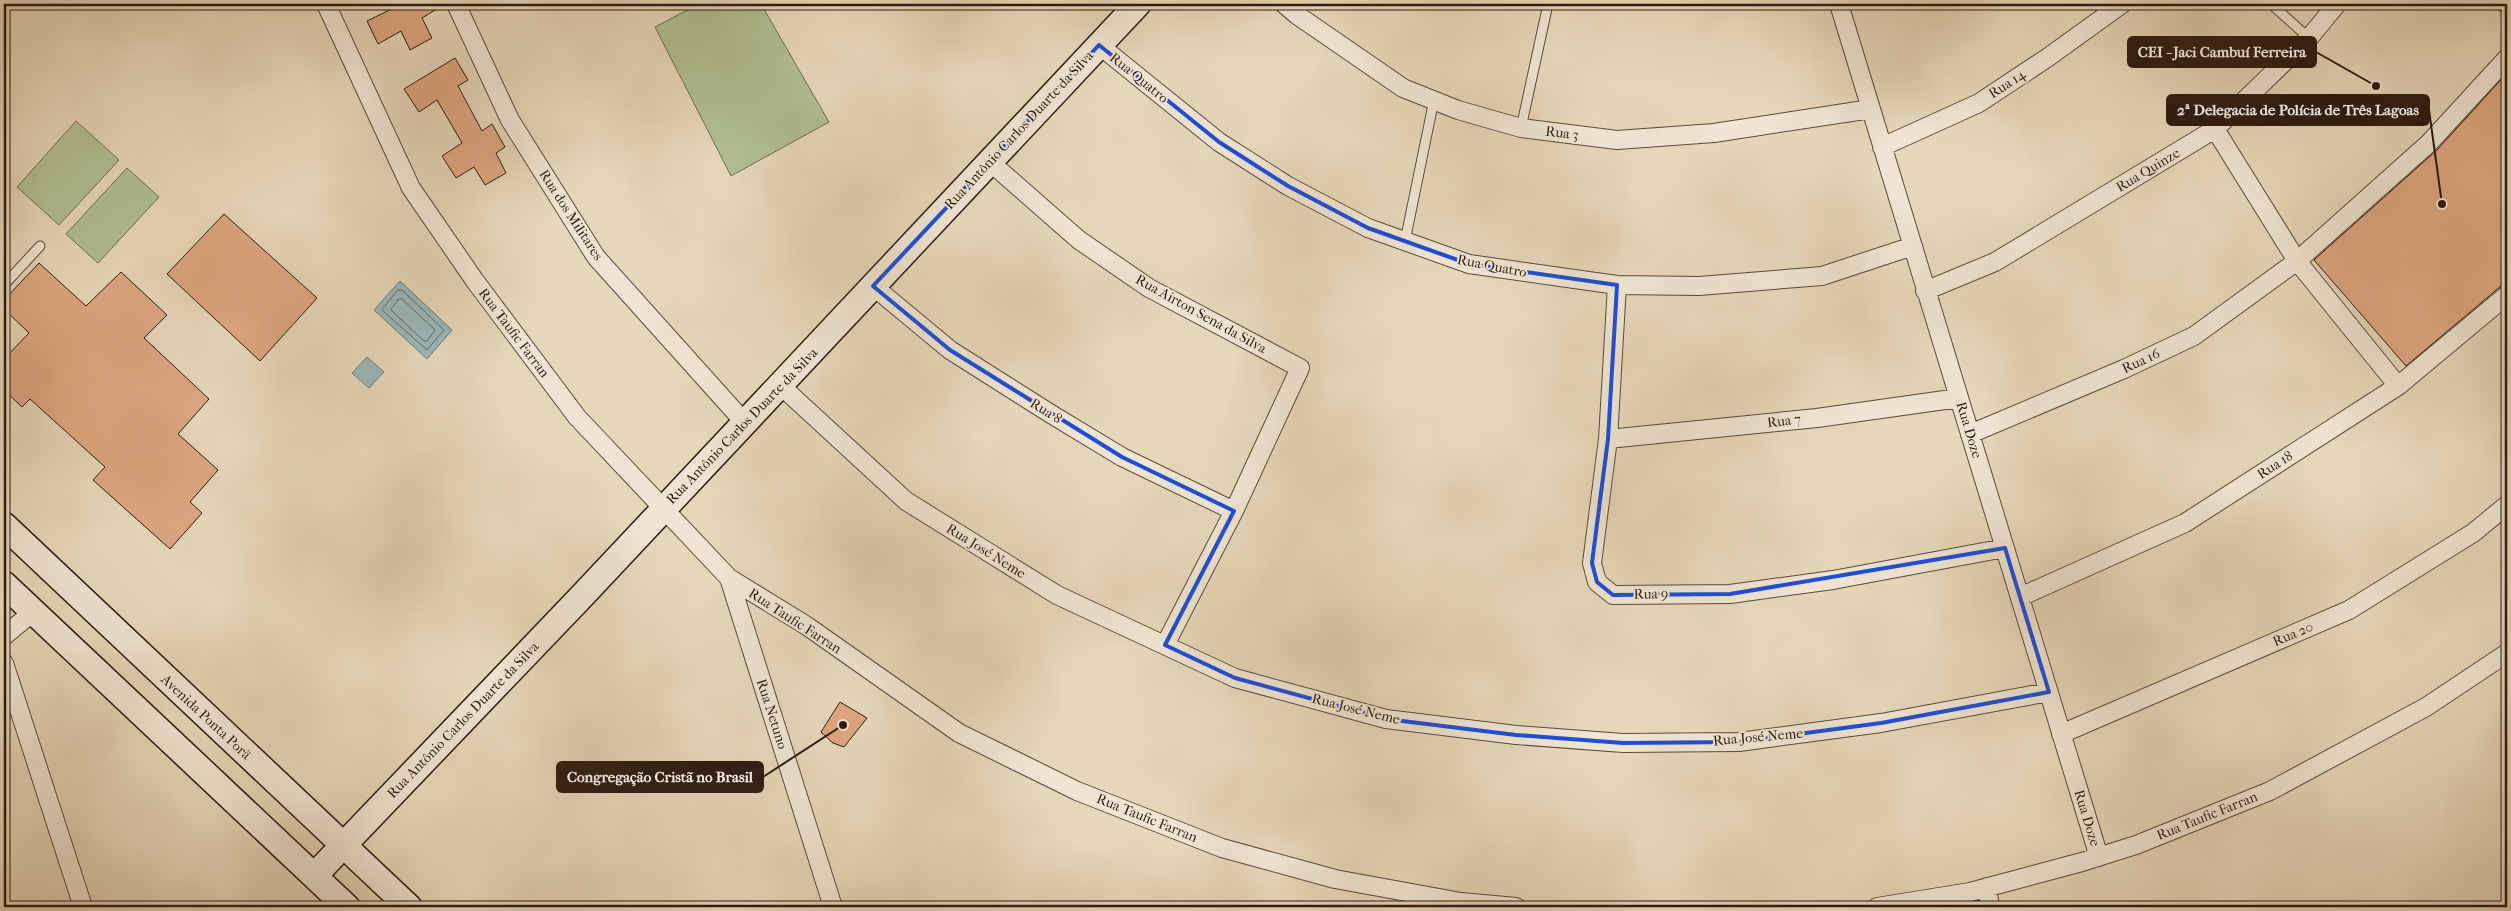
<svg xmlns="http://www.w3.org/2000/svg" width="2511" height="911" font-family="'IM FELL French Canon',serif">
  <rect width="100%" height="100%" fill="#e6d7b9"/>
  <filter id="stains"><feTurbulence type="fractalNoise" baseFrequency=".004" numOctaves="4"/><feColorMatrix values="0 0 0 0 .2 0 0 0 0 .09 0 0 0 0 .02 0 0 0 .5 -.17"/></filter>
  <radialGradient id="worn" r=".72"><stop offset=".6" stop-color="#630" stop-opacity="0"/><stop offset="1" stop-color="#630" stop-opacity=".3"/></radialGradient>
  <path fill="#b0bf93" stroke="#6e6d52" d="M699,4H761L829,122L731,176L655,27Z
    M76,121L119,160L59,225L17,187Z
    M127,168L159,197L98,263L66,234Z"/>
  <path fill="#9ab7b9" stroke="#6e7976" d="M400,281L452,330L427,359L374,310Z
    M367,357L384,372L369,388L352,373Z"/>
  <g fill="none" stroke-linecap="round" stroke-linejoin="round">
    <path stroke="#626965" stroke-width="1" d="M398,290H402L444,330L427,350L382,310Z
      M399,299H402L435,330L427,341H424L391,310Z"/>
  </g>
  <path fill="#dea680" stroke="#2b1b11" d="M402,4H445L422,18L432,38L410,50L401,31L378,44L367,21Z
    M455,58L468,80L458,86L482,131L492,124L505,147L496,153L506,173L485,185L474,167L456,178L442,156L462,143L437,100L419,112L404,89Z
    M2507,73V281L2406,366L2314,260L2438,149Z
    M224,214L317,298L260,361L167,274Z
    M39,263L86,306L121,272L167,315L144,338L209,399L178,434L218,470L190,502L202,513L170,549L93,480L105,467L30,399L22,407L4,390V359L29,333L4,309V300Z
    M840,702L867,718L844,747L833,743L821,732Z"/>
  <g fill="none" stroke-linecap="round" stroke-linejoin="round">
    <g stroke="#5a4a3b" stroke-width="11">
      <path id="lane" d="M2271,4L2309,38
        M1521,128L1548,4
        M1405,241L1434,100
        M4,285L40,246"/>
    </g>
    <g stroke="#5a4a3b" stroke-width="20">
      <path id="street" d="M326,4L411,188L475,281L577,417L729,578L807,626L959,733L1077,791L1222,848L1335,879L1461,902L1516,907
        M456,4L510,120L596,257L745,423
        M1284,4L1297,15L1403,88L1458,110L1521,128L1617,140L1714,133L1871,109
        M1839,4L2099,857
        M2506,4H2507
        M1099,45L1219,142L1288,186L1368,228L1469,264L1617,285L1699,286L1822,276L1913,246
        M2215,129L2297,261L2398,386
        M1882,147L1979,103L2047,58L2122,4
        M990,162L1079,240L1149,288L1300,368L1234,511L1165,645
        M1617,285L1608,439L1592,563L1597,582L1613,595L1730,594L1833,580L2005,548
        M873,286L950,350L1051,414L1122,457L1234,511
        M1925,291L1995,262L2215,129L2309,38L2337,4
        M780,385L906,501L1057,595L1235,678L1386,719L1516,735L1623,743L1739,742L1881,723L2049,692
        M1970,434L2124,369L2194,336L2297,261L2428,144L2507,58
        M1608,439L1817,418L1959,398
        M729,578L833,907
        M2020,597L2185,523L2398,386L2507,295
        M4,636L33,612
        M4,663L83,907
        M2061,734L2349,610L2473,533L2507,505
        M1987,887L1990,907
        M1877,907L1970,892L2082,862L2136,845L2270,791L2426,707L2507,653"/>
    </g>
    <g stroke="#2b1b11" stroke-width="28">
      <path id="secondary" d="M4,525L409,907
        M4,584L347,907
        M314,876L582,596L1138,4"/>
    </g>
    <use href="#lane" stroke="#efe5d2" stroke-width="9"/>
    <use href="#street" stroke="#efe5d2" stroke-width="18"/>
    <use href="#secondary" stroke="#efe5d2" stroke-width="25"/>
  </g>
  <path fill="none" stroke="#1d4ed8" stroke-width="4" stroke-linejoin="round" d="M1099,45L1219,142L1288,186L1368,228L1469,264L1617,285L1608,439L1592,563L1597,582L1613,595L1730,594L2005,548L2049,692L1881,723L1739,742L1623,743L1516,735L1386,719L1235,678L1165,645L1234,511L1122,457L950,350L873,286Z"/>
  <g text-anchor="middle" dominant-baseline="central" stroke-width="4" stroke-linejoin="round" paint-order="stroke">
    <g font-size="14" fill="#2b1b11" stroke="#efe5d2">
      <text transform="translate(1139 78) rotate(39)">Rua Quatro</text>
      <text transform="translate(2007 84) rotate(-33)">Rua 14</text>
      <text transform="translate(1019 130) rotate(-47)">Rua Antônio Carlos Duarte da Silva</text>
      <text transform="translate(1562 133) rotate(7)">Rua 3</text>
      <text transform="translate(2148 170) rotate(-31)">Rua Quinze</text>
      <text transform="translate(571 215) rotate(57)">Rua dos Militares</text>
      <text transform="translate(1492 266) rotate(11)">Rua Quatro</text>
      <text transform="translate(1201 314) rotate(29)">Rua Airton Sena da Silva</text>
      <text transform="translate(514 333) rotate(53)">Rua Taufic Farran</text>
      <text transform="translate(2141 361) rotate(-25)">Rua 16</text>
      <text transform="translate(1046 411) rotate(32)">Rua 8</text>
      <text transform="translate(1784 421) rotate(-7)">Rua 7</text>
      <text transform="translate(742 426) rotate(-46)">Rua Antônio Carlos Duarte da Silva</text>
      <text transform="translate(1969 430) rotate(73)">Rua Doze</text>
      <text transform="translate(2275 465) rotate(-33)">Rua 18</text>
      <text transform="translate(986 551) rotate(32)">Rua José Neme</text>
      <text transform="translate(1651 594) rotate(-1)">Rua 9</text>
      <text transform="translate(795 621) rotate(33)">Rua Taufic Farran</text>
      <text transform="translate(2293 634) rotate(-23)">Rua 20</text>
      <text transform="translate(1356 709) rotate(14)">Rua José Neme</text>
      <text transform="translate(772 714) rotate(72)">Rua Netuno</text>
      <text transform="translate(206 717) rotate(43)">Avenida Ponta Porã</text>
      <text transform="translate(463 720) rotate(-46)">Rua Antônio Carlos Duarte da Silva</text>
      <text transform="translate(1758 737) rotate(-5)">Rua José Neme</text>
      <text transform="translate(2207 816) rotate(-22)">Rua Taufic Farran</text>
      <text transform="translate(1147 818) rotate(22)">Rua Taufic Farran</text>
      <text transform="translate(2087 818) rotate(73)">Rua Doze</text>
    </g>
  </g>
  <path fill="none" stroke="#2b1b11" stroke-width="2" d="M2376 86L2316 52M2442 204L2429 110M843 725L763 777"/>
  <g fill="#2b1b11" stroke="#efe5d2" stroke-width="2">
    <circle cx="2376" cy="86" r="5"/>
    <circle cx="2442" cy="204" r="5"/>
    <circle cx="843" cy="725" r="5"/>
  </g>
  <g fill="#2b1b11" stroke="#2b1b11" stroke-width="2">
    <rect x="2128" y="37" width="188" height="30" rx="5"/>
    <rect x="2167" y="95" width="262" height="30" rx="5"/>
    <rect x="557" y="762" width="206" height="30" rx="5"/>
  </g>
  <g font-size="15" text-anchor="middle" font-weight="bold" fill="#fff">
    <text x="2222" y="57">CEI - Jaci Cambuí Ferreira</text>
    <text x="2298" y="115">2ª Delegacia de Polícia de Três Lagoas</text>
    <text x="660" y="782">Congregação Cristã no Brasil</text>
  </g>
  <rect width="2511" height="911" fill="none" stroke="#e6d7b9" stroke-width="20"/>
  <rect x="5" y="5" width="2501" height="901" fill="none" stroke="#2b1b11" stroke-width="2.5"/>
  <rect x="10" y="10" width="2491" height="891" fill="none" stroke="#2b1b11"/>
  <rect width="100%" height="100%" filter="url(#stains)"/>
  <rect width="100%" height="100%" fill="url(#worn)"/>
</svg>
